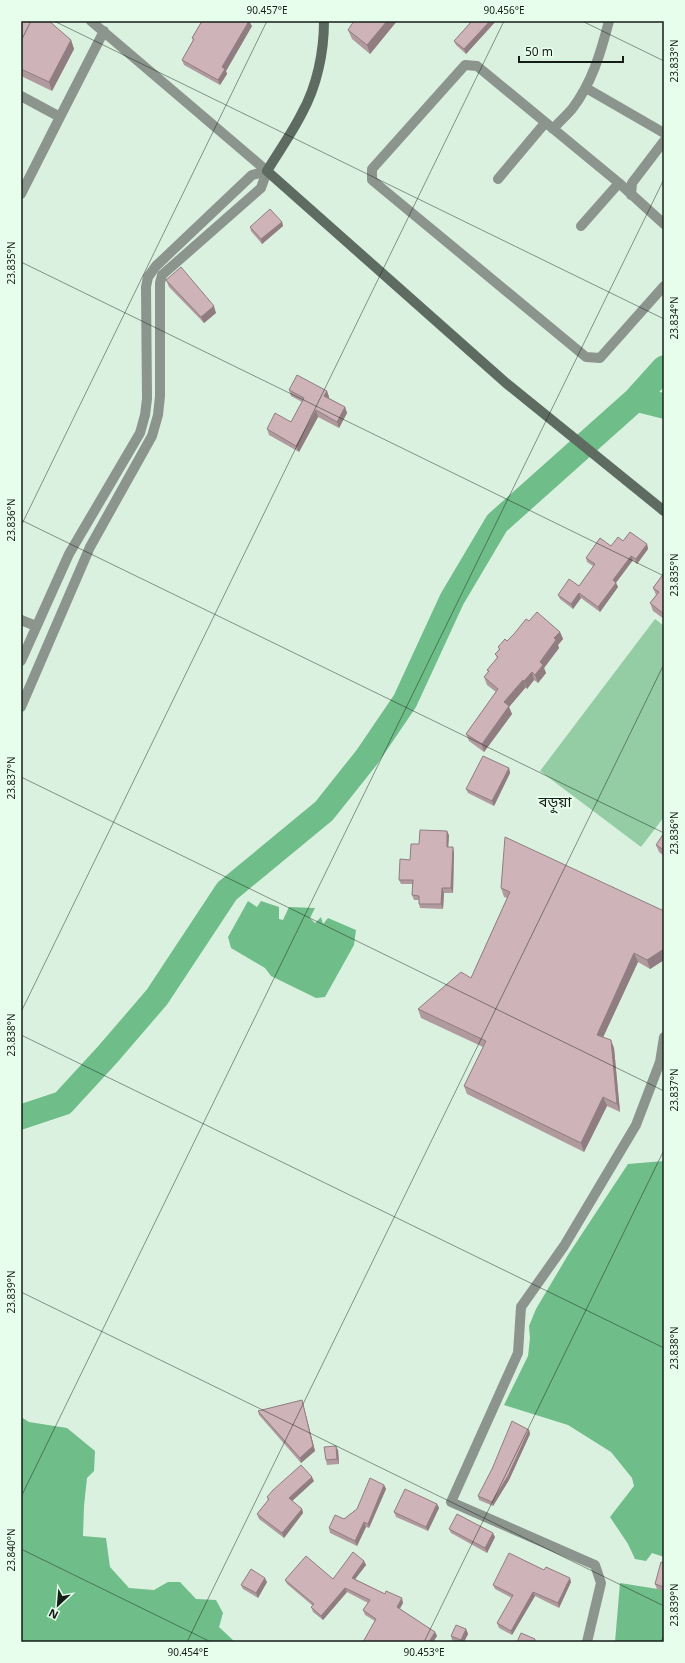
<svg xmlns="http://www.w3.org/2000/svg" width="685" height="1663" font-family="Georgia,'Noto Sans Bengali',serif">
  <rect width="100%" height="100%" fill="#dbf1e0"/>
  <path fill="#94cda4" d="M655,619L664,626V817L641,847L540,771Z"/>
  <path fill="#6fbd88" d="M248,901L257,907L261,901L279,907V919L283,920L289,907L315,908L310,918L315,923L321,917L323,924L328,918L356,930L354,945L325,997L316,998L271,976L265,968L231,948L228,937Z
    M664,1161V1557L652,1553L646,1561L635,1559L628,1544L610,1517L634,1486L632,1478L611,1452L568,1425L504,1405L528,1356L530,1338L529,1326L536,1309L568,1255L628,1164Z
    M21,1417L29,1422L67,1428L95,1451L94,1471L87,1478L84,1506L83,1536L106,1538L110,1567L129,1588L154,1590L168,1582H180L196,1599L216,1600L223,1613L219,1627L235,1642H21Z
    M620,1583L664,1590V1642H615Z"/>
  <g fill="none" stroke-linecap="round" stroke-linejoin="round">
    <path stroke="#6fbd88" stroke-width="25" d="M636,399L664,406
      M21,1117L63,1103L108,1054L157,997L227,891L324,811L367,757L405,701L452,599L497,523L636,399L664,368"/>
    <path stroke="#8b948d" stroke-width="10" d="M91,21L267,171
      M586,88L664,133
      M21,96L60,117L21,194
      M60,117L104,31
      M553,129C559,122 566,116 572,109C592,83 601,52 609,21
      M498,179L545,123
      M631,195L632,183L664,141
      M664,224L619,183L477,66L465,65L372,169V180L586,357L600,358L664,286
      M581,226L619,183
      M21,620L36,626
      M21,661L69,554L140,433L145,415L147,399L146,287L148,277L156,266L252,175L267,171
      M21,707L90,547L152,436L158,415L160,396V283L162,275L261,188L267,171
      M587,1642L601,1583L595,1565L451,1502L518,1353L521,1307L564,1246L636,1125L660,1062L664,1037"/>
    <path stroke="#5e6b61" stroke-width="10" d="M324,21C324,52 317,86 302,113C292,133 279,151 267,171L506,383L664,511"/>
  </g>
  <path fill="#b19a9e" d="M21,21L71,40L74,49L52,91L21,76Z
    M202,21H251L250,23L252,26L226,71L227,74L220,85L184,65L182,60L193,40L192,38Z
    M397,21L370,54L352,39L348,30Z
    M472,21H496L466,54L456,45L454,41Z
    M282,222L283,226L262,244L251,231L250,227Z
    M166,280L216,313L204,323L169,287Z
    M289,390L327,391L329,397V398L345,407L347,413L339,428L318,417L299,452L269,435L267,429L291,422L302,402L291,396Z
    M623,541L647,544L648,549L637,564L633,560L616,583L618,587L600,612L581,598L573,609L560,599L558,595L579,586L593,566L587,562L586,558Z
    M664,573V619L653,611L650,603L656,595L653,588Z
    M529,621L560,632L563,639L558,645L559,648L544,668L546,673L538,683L534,680L527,689L526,687L509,707L512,714L484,752L469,741L466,734L496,692L487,685L484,677L488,672L487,670L497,658L495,654L499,649L498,647L507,641Z
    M509,768L510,773L494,806L468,793L466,789Z
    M664,833V856L659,852L656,845Z
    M449,835L448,847L454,852L453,893H444L443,909L420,908L419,904V900H414L412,895V884H401L399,880L419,844Z
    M501,888L664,911V960L650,969L638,962L603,1037L614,1048L620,1112L607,1106L584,1152L467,1094L464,1086L483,1047L421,1018L418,1009L471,978L507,898L504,897Z
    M302,1400L315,1451L301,1463L259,1415L258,1411Z
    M529,1430L530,1434L509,1480L493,1506L479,1500L478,1496Z
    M338,1450L339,1464L327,1465L326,1460Z
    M314,1481L292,1501L302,1509L303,1513L284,1538L259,1519L257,1514L268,1501L267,1497Z
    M384,1485L386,1489L369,1528L366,1527L357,1546L330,1533L329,1528L344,1519L357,1509Z
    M437,1504L439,1508L428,1531L396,1517L394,1512Z
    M449,1529L495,1537L487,1553L451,1533Z
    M364,1561L366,1565L355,1579L403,1603L400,1609L435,1632L437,1636L433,1642H363L375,1621L365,1615L363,1610L368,1603L347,1592L323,1620L313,1612L311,1607L313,1606L287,1584L285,1580L333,1579Z
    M664,1563V1591L657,1589L655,1584Z
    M544,1570L571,1582L559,1608L535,1596L512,1635L499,1628L497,1623L512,1598L495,1589L493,1585Z
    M267,1582L258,1598L243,1589L241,1585Z
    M466,1629L468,1634L464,1642H456L452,1640L451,1636Z"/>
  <path fill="#907d81" d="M248,21H251L250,23L252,26L226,71L227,74L220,85L218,80L222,67Z
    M387,21H397L370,54L367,45Z
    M490,21H496L466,54L464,49Z
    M71,40L74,49L52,91L49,82Z
    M282,222L283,226L262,244L261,239Z
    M214,306L216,313L204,323L201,317Z
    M327,391L329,397L327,402L324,396Z
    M345,407L347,413L339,428L337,422Z
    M316,410L318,417L299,452L296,446Z
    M647,544L648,549L637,564L636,559Z
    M631,556L633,560L614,585L613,580Z
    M616,583L618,587L600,612L598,607Z
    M579,593L581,598L573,609L571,604Z
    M560,632L563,639L558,645L559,648L544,668L546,673L538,683L535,675L540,662L554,638Z
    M532,672L534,680L527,689L524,681Z
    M523,680L526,687L509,707L512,714L484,752L482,744L504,702Z
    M509,768L510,773L494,806L492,801Z
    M447,831L449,835L448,851L447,847Z
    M453,847L454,852L453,893L451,888Z
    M442,888L444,893L443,909L441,904Z
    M664,949V960L650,969L647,960Z
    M634,953L638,962L600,1044L597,1035Z
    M611,1040L614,1048L620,1112L617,1104Z
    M603,1097L607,1106L584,1152L581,1143Z
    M302,1400L315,1451L301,1463L300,1458Z
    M529,1430L530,1434L509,1480L493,1506L492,1502Z
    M336,1446L338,1450L339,1464L337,1459Z
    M312,1477L314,1481L290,1503L289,1498Z
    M384,1485L386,1489L369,1528L368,1524Z
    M437,1504L439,1508L428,1531L426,1527Z
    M302,1509L303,1513L284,1538L282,1533Z
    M364,1522L366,1527L357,1546L355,1541Z
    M493,1533L495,1537L487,1553L485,1548Z
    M364,1561L366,1565L353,1582L352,1578Z
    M265,1578L267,1582L258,1598L256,1593Z
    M570,1578L571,1582L559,1608L558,1603Z
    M345,1588L347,1592L323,1620L321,1616Z
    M533,1592L535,1596L512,1635L511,1631Z
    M402,1598L403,1603L398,1611L397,1607Z
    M466,1629L468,1634L464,1642H461V1640Z
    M435,1632L437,1636L433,1642H429Z"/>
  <path fill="#ceb3b8" stroke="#907d81" d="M21,21H49L71,40L49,82L21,69Z
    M202,21H249L222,67L225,69L218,80L182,60L194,39L192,38Z
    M354,21H387L367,45L348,30Z
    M472,21H490L464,49L454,41Z
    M270,209L282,222L261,239L250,227Z
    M181,267L214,306L201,317L166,280Z
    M297,375L327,391L324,396L345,407L337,422L316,410L296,446L267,429L275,413L291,422L304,398L289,390Z
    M630,532L647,544L636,559L631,556L613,580L616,583L598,607L579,593L571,604L558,595L569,579L579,586L595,564L586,558L600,538L611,546L618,537L623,541Z
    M664,573V614L650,603L659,592L653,588Z
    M537,612L560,632L554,638L556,640L540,662L543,665L535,675L532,672L524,681L523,680L504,702L509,706L482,744L466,734L498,689L484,677L489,671L487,670L498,657L495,654L500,649L498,647L505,639L507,641L514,634L526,619L529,621Z
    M483,756L509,768L492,801L466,789Z
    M420,830L447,831V847H453L451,888H442L441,904H419V896L412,895L413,880H399L400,859L410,860L411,844H419Z
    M664,833V850L656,845Z
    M505,837L664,911V949L647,960L634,953L597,1035L611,1040L617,1104L603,1097L581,1143L464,1086L486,1041L418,1009L461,972L471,978L510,892L501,888Z
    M302,1400L313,1446L300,1458L258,1411Z
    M512,1421L529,1430L508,1476L492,1502L478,1496L492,1469Z
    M336,1446L337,1459L326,1460L324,1447Z
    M301,1465L312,1477L289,1498L302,1509L282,1533L257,1514L269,1499L267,1497L273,1490Z
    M370,1478L384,1485L368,1524L364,1522L355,1541L329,1528L335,1515L344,1519L357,1509Z
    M405,1489L437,1504L426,1527L394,1512Z
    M457,1514L493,1533L485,1548L449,1529Z
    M353,1552L364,1561L352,1578L385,1594L386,1591L402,1598L397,1607L435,1632L429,1642H363L376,1619L363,1610L370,1600L345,1588L321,1616L311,1607L314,1604L285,1580L306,1556L333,1579Z
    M509,1553L544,1570L546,1567L570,1578L558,1603L533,1592L511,1631L497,1623L513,1595L493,1585Z
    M661,1562L664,1563V1587L655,1584Z
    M251,1569L265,1578L256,1593L241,1585Z
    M456,1625L466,1629L461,1640L451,1636Z
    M521,1633L535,1639L534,1642H517Z"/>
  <path fill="none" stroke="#151d17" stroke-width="1" stroke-opacity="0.45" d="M54,21L664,319M582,21L664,61M21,41L31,21M21,262L664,576M21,520L664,833M21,526L267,21M21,777L664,1091M21,1012L504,21M21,1035L664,1348M21,1292L664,1606M21,1497L664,179M21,1549L211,1642M187,1642L664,664M424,1642L664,1150M661,1642L664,1635"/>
  <g text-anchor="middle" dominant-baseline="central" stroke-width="4" stroke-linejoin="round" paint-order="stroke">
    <g font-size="15" fill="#151d17" stroke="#e8feed">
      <text x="555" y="803">বড়ুয়া</text>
    </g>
  </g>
  <rect width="685" height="1663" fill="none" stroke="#e8feed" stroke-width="44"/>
  <g transform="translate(58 1605) rotate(206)" stroke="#e8feed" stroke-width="3" paint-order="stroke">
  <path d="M0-3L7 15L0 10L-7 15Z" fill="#151d17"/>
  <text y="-6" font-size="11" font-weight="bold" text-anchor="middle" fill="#151d17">N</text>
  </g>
  <path d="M519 56v6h104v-6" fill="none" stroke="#151d17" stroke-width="2"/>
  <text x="525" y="56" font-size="12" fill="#151d17" stroke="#e8feed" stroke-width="3" paint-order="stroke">50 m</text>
  <rect x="22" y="22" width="641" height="1619" fill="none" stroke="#151d17" stroke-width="1.5"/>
  <g font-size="10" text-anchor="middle" fill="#151d17">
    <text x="267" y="14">90.457°E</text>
    <text x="504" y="14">90.456°E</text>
    <text transform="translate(674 61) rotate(-90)" y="4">23.833°N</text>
    <text transform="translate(11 263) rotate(-90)" y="4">23.835°N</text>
    <text transform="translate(674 318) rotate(-90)" y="4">23.834°N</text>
    <text transform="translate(11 520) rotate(-90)" y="4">23.836°N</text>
    <text transform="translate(674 575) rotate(-90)" y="4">23.835°N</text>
    <text transform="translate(11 778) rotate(-90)" y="4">23.837°N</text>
    <text transform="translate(674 833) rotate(-90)" y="4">23.836°N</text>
    <text transform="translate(11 1035) rotate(-90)" y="4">23.838°N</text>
    <text transform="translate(674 1090) rotate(-90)" y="4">23.837°N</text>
    <text transform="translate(11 1292) rotate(-90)" y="4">23.839°N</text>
    <text transform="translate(674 1348) rotate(-90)" y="4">23.838°N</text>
    <text transform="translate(11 1550) rotate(-90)" y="4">23.840°N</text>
    <text transform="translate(674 1605) rotate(-90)" y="4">23.839°N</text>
    <text x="188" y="1656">90.454°E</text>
    <text x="424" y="1656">90.453°E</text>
  </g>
</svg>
